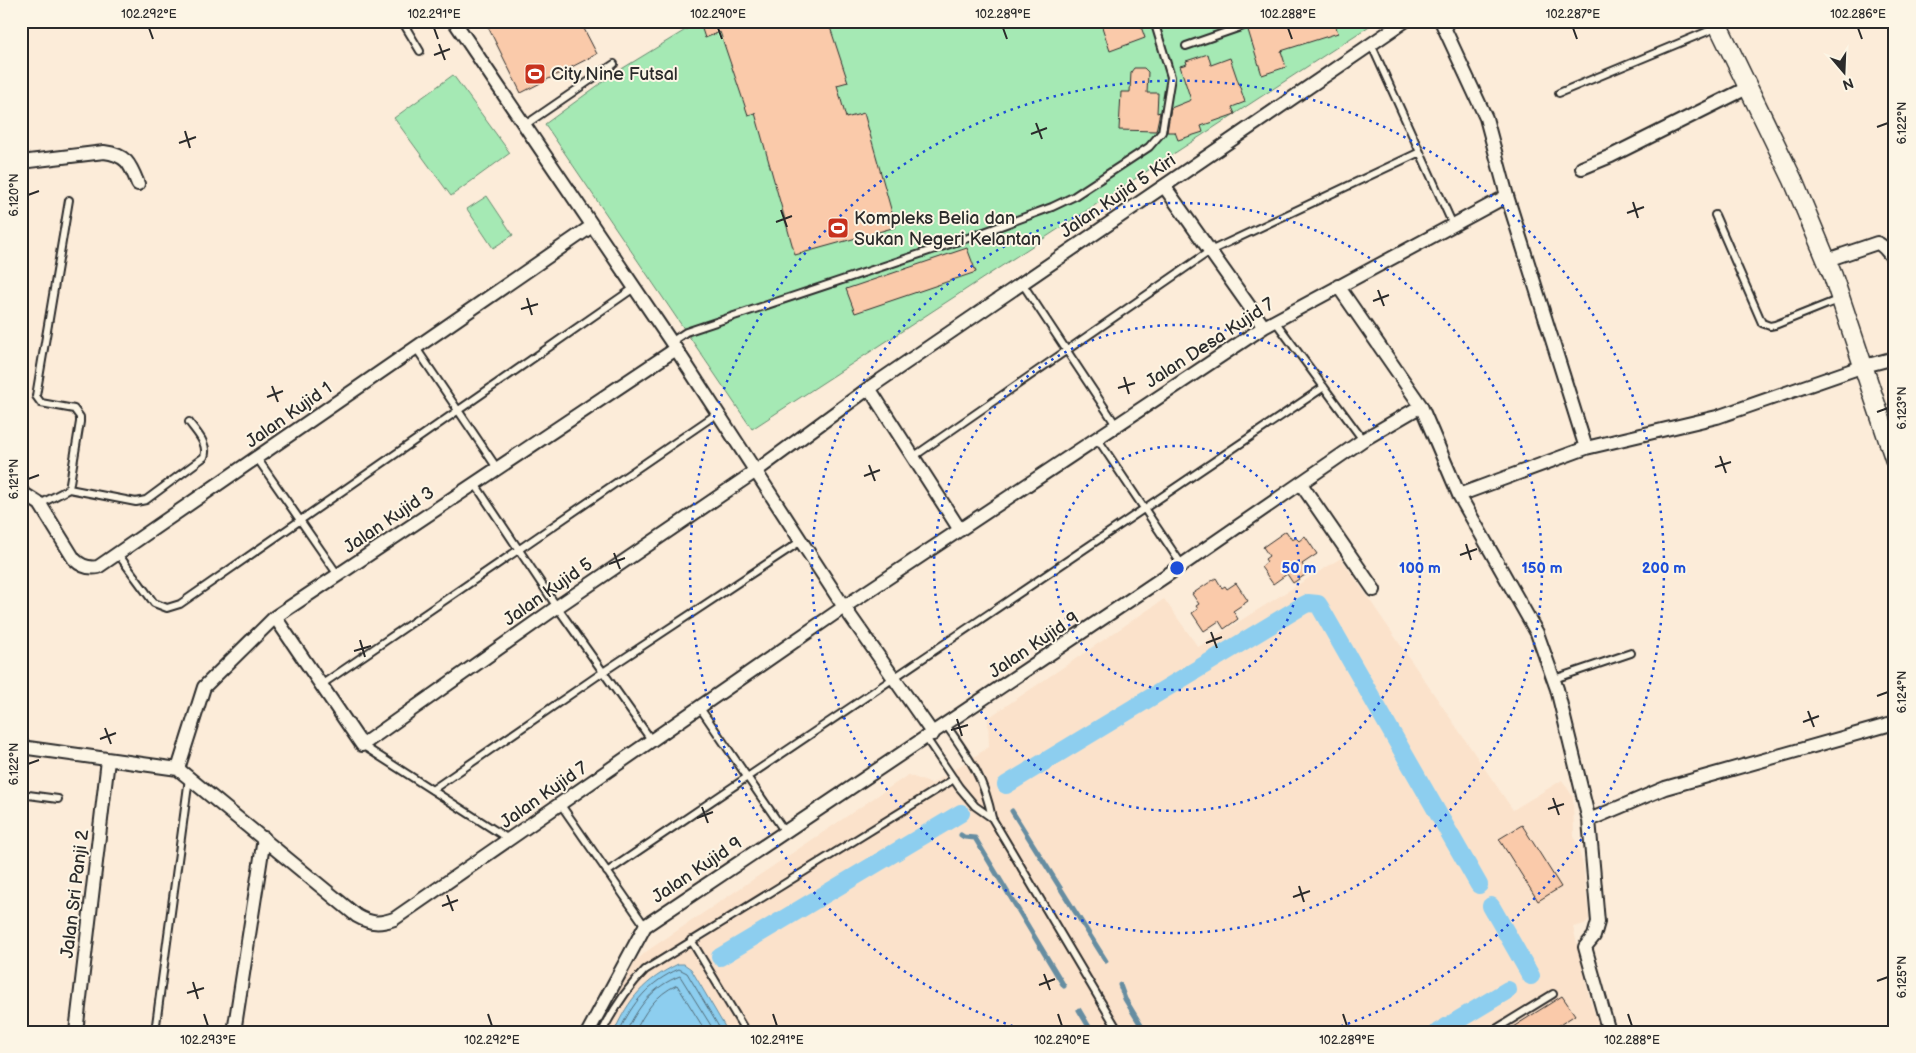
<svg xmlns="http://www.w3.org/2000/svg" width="1916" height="1053" font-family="'Balsamiq Sans',sans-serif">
  <rect width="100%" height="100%" fill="#fcecd9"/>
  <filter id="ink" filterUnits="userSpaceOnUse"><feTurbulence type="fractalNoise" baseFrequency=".02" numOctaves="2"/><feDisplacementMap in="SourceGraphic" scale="10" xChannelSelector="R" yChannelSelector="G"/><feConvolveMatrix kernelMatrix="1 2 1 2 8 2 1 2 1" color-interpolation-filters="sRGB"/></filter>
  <g filter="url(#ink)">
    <path fill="#fbe2cb" d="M1341,558L1513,810L1562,780L1573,797L1574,836L1583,865L1589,919L1585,924L1573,927L1590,1000L1601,1032H591L606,1005L633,964L647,951L908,775L932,784L989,747L988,718L1164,599L1198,647Z"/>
    <path fill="#a5e9b4" stroke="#688a70" d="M690,21H1377L752,429L545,124L615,73L687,29Z
      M453,75L510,153L451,196L394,118Z
      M487,196L513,235L493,248L467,209Z"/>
    <path fill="#8dceef" stroke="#668da1" d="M678,964H684L691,969L728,1032H614C629,998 645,980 678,964Z"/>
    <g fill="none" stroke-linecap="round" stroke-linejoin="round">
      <path stroke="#526c79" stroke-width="1" d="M619,1032C632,1003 650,981 679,969L687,973L722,1032
        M626,1032C638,1007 653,986 680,976L715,1032
        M635,1032C644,1013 656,994 677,985L706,1032"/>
      <path stroke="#668da1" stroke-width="5" d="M1012,811L1106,961
        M951,819L955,824
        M961,835L964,837L975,838L1064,986
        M1120,985L1125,999L1145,1032
        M1079,1010L1092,1032"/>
      <path stroke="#8dceef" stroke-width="18" d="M1006,785L1302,606L1308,603L1318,604L1320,607L1479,885
        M1491,906L1531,976
        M720,957L961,813
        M1438,1032L1508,990"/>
    </g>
    <path fill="#facaaa" stroke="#2b2b2b" d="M485,21H580L597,54L521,93Z
      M715,21H828L848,82L837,85L846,118L864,113L896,227L795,255L755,113L748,115L720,32L705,38L701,26Z
      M1100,21H1139L1145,38L1110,51Z
      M1263,21H1334L1338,33L1281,51L1286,67L1262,75L1248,30L1260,26Z
      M1208,54L1211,65L1230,58L1245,102L1232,107L1235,114L1201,126L1203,132L1178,140L1175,132H1167L1171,108L1191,100L1180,66L1187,64L1186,61Z
      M1134,68H1144L1148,72L1147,93H1158L1157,113L1160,112L1156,131L1119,130L1121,92H1130L1131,72Z
      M967,248L976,272L855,313L846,289Z
      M1286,531L1292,540L1296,538L1299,541L1305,536L1317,554L1302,564L1308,573L1293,583L1287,574L1273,584L1261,567L1267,562L1265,559L1269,556L1263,547Z
      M1216,578L1222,588L1225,586L1227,589L1236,583L1248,601L1233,611L1238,619L1224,629L1219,621L1204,631L1192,613L1198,609L1196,606L1199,604L1192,594Z
      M1522,825L1561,887L1538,901L1499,839Z
      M1562,996L1575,1015L1549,1032H1505Z"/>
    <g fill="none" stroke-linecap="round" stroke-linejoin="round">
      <g stroke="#2b2b2b" stroke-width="10">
        <path id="lane" d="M402,21L420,51
          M1371,44L1453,225
          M1186,46L1258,21
          M1559,93L1718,27
          M525,125L614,64
          M1715,215L1762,323L1770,326L1775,325L1840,299
          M1022,283L1116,425
          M1275,321L1363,440
          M671,342L686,332L968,238L1052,207L1073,197L1149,147L1162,132L1171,77L1154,21
          M416,348L497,468
          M1097,438L1182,565
          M913,457L1210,251L1420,152
          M257,458L338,575
          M475,484L557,607L652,741
          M69,489L136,502L146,500L204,457C209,444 196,432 189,422
          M40,504L69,489L80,422V417L74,409L41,403L36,396L69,200
          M118,554L154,603L167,608L180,604L634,288
          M1554,679L1631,653
          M321,685L718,413
          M700,708L785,832
          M946,725C969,758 984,777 992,818L1119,1032
          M926,738L959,787L975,806L992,818
          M362,745L510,840
          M432,790L603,672L801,541
          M21,794L58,799
          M561,805L645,926
          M607,872L1324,387
          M691,940L746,1032
          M155,1032L189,778
          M602,1032C614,1008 626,989 645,970L954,779
          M1491,1032L1553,994"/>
      </g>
      <g stroke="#2b2b2b" stroke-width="16">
        <path id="street" d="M454,21L676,349L844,607L933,734
          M1441,21L1486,118L1507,196L1586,448
          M21,162L104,152C127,155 130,164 138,184
          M1582,168L1611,156L1749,87
          M1164,186L1264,327
          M1827,260L1877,243C1886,246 1887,254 1895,259
          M869,388L960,530
          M1421,406L1459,495L1537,633L1557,689L1589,820L1598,922L1594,936L1585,947L1609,1032
          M1301,484L1374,590
          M21,492L40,504L74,559C81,566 88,569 98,567L592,226
          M1459,495L1586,448L1717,417L1864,366L1895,358
          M275,617L362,745L557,607L756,471L869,388L1405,21
          M21,747L178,769L357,916C371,924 380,924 394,919L844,607L1264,327L1507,196
          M178,769L204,687L275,617L676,349
          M1589,820L1665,788L1895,723
          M76,1032L108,760
          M234,1032L264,838
          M588,1032L645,926L1182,565L1363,440L1421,406L1338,286"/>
      </g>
      <g stroke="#2b2b2b" stroke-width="21">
        <path id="secondary" d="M1716,21L1793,180L1833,276L1895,461"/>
      </g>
      <use href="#lane" stroke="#fcf5e5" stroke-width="6"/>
      <use href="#street" stroke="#fcf5e5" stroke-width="12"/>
      <use href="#secondary" stroke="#fcf5e5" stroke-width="18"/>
    </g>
  </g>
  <path fill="none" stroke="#2b2b2b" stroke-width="2" d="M149,28L153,39M434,28L438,39M718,28L722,39M1003,28L1007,39M1288,28L1292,39M1573,28L1577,39M1858,28L1862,39M439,44L445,60M434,55L450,49M1036,123L1042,139M1877,127L1888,123M185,131L190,148M1031,134L1047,128M179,143L196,137M28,195L39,191M1633,202L1638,218M781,210L787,227M1627,213L1644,207M776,222L792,216M1378,290L1384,306M527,298L532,315M1373,301L1389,295M521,309L538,304M1124,377L1129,394M272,386L278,402M1118,388L1135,383M267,397L283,391M1877,412L1888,408M1720,456L1726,473M869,465L875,481M1715,467L1731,462M864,476L880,470M28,479L39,475M1466,544L1471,560M614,553L620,569M1460,555L1477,549M609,564L625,558M1211,632L1217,648M360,640L365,657M1206,643L1222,637M354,651L371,646M1877,696L1888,692M1808,711L1814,727M957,719L962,736M1803,722L1819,716M105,728L111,744M951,730L968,725M100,739L116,733M28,764L39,760M1553,798L1559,815M702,807L708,823M1548,809L1564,804M697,818L713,812M1299,886L1304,902M447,895L453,911M1293,897L1310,891M442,906L458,900M1044,974L1050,990M1877,981L1888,977M193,982L198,999M1039,985L1055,979M187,993L204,988M204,1014L208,1026M488,1014L492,1026M773,1014L777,1026M1058,1014L1062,1026M1343,1014L1347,1026M1628,1014L1632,1026"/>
  <g fill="none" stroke="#1d4ed8" stroke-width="2.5" stroke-dasharray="2.5 5">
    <circle cx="1177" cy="568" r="122"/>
    <circle cx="1177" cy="568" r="243"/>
    <circle cx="1177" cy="568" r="365"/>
    <path d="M1027 1031A487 487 0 1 1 1327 1031"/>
  </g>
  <defs>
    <g id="stadium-square" transform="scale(1.125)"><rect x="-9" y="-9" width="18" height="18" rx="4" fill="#c8321e" stroke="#fcf5e5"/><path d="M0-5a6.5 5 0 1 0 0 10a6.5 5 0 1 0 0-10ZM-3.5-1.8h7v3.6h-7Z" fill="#fff"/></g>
  </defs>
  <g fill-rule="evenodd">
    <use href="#stadium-square" x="535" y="74"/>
    <use href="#stadium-square" x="838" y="228"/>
  </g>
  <g text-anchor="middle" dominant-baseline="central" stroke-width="4" stroke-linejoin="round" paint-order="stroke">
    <g font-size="18" fill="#2b2b2b" stroke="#fcf5e5" text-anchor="start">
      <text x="551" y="74">City Nine Futsal</text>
      <text x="854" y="218">Kompleks Belia dan<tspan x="854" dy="21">Sukan Negeri Kelantan</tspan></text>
    </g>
    <g font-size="18" fill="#2b2b2b" stroke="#fcf5e5">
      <text transform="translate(1118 196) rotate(-34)">Jalan Kujid 5 Kiri</text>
      <text transform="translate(1210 343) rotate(-33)">Jalan Desa Kujid 7</text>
      <text transform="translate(289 415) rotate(-35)">Jalan Kujid 1</text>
      <text transform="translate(389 520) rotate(-34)">Jalan Kujid 3</text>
      <text transform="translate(548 592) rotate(-35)">Jalan Kujid 5</text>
      <text transform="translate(1034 645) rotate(-34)">Jalan Kujid 9</text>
      <text transform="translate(544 795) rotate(-35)">Jalan Kujid 7</text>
      <text transform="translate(697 870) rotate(-34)">Jalan Kujid 9</text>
      <text transform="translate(75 894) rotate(-83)">Jalan Sri Panji 2</text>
    </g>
  </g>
  <circle cx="1177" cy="568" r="8" fill="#1d4ed8" stroke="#fcf5e5" stroke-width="2.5"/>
  <g font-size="15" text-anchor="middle" font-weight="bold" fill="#1d4ed8" stroke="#fcf5e5" stroke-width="4" stroke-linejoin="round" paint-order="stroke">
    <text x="1299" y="573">50 m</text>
    <text x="1420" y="573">100 m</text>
    <text x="1542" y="573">150 m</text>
    <text x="1664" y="573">200 m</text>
  </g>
  <rect width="1916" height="1053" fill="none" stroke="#fcf5e5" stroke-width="55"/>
  <g transform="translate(1844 72) rotate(161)" stroke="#fcf5e5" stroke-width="4" paint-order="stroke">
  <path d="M0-4L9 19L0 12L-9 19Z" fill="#2b2b2b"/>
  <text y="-8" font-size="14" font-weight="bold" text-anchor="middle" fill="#2b2b2b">N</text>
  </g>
  <rect x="28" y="28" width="1860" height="998" fill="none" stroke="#2b2b2b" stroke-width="2"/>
  <g font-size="12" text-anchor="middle" fill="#2b2b2b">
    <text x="149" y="18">102.292°E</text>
    <text x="434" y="18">102.291°E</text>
    <text x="718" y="18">102.290°E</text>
    <text x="1003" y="18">102.289°E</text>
    <text x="1288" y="18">102.288°E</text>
    <text x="1573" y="18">102.287°E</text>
    <text x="1858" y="18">102.286°E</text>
    <text transform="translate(1902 123) rotate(-90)" y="4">6.122°N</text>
    <text transform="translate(14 195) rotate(-90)" y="4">6.120°N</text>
    <text transform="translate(1902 408) rotate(-90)" y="4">6.123°N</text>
    <text transform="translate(14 479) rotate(-90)" y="4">6.121°N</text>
    <text transform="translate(1902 692) rotate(-90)" y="4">6.124°N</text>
    <text transform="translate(14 764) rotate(-90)" y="4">6.122°N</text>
    <text transform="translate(1902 977) rotate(-90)" y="4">6.125°N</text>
    <text x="208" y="1044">102.293°E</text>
    <text x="492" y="1044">102.292°E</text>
    <text x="777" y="1044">102.291°E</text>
    <text x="1062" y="1044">102.290°E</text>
    <text x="1347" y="1044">102.289°E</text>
    <text x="1632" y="1044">102.288°E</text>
  </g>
</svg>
